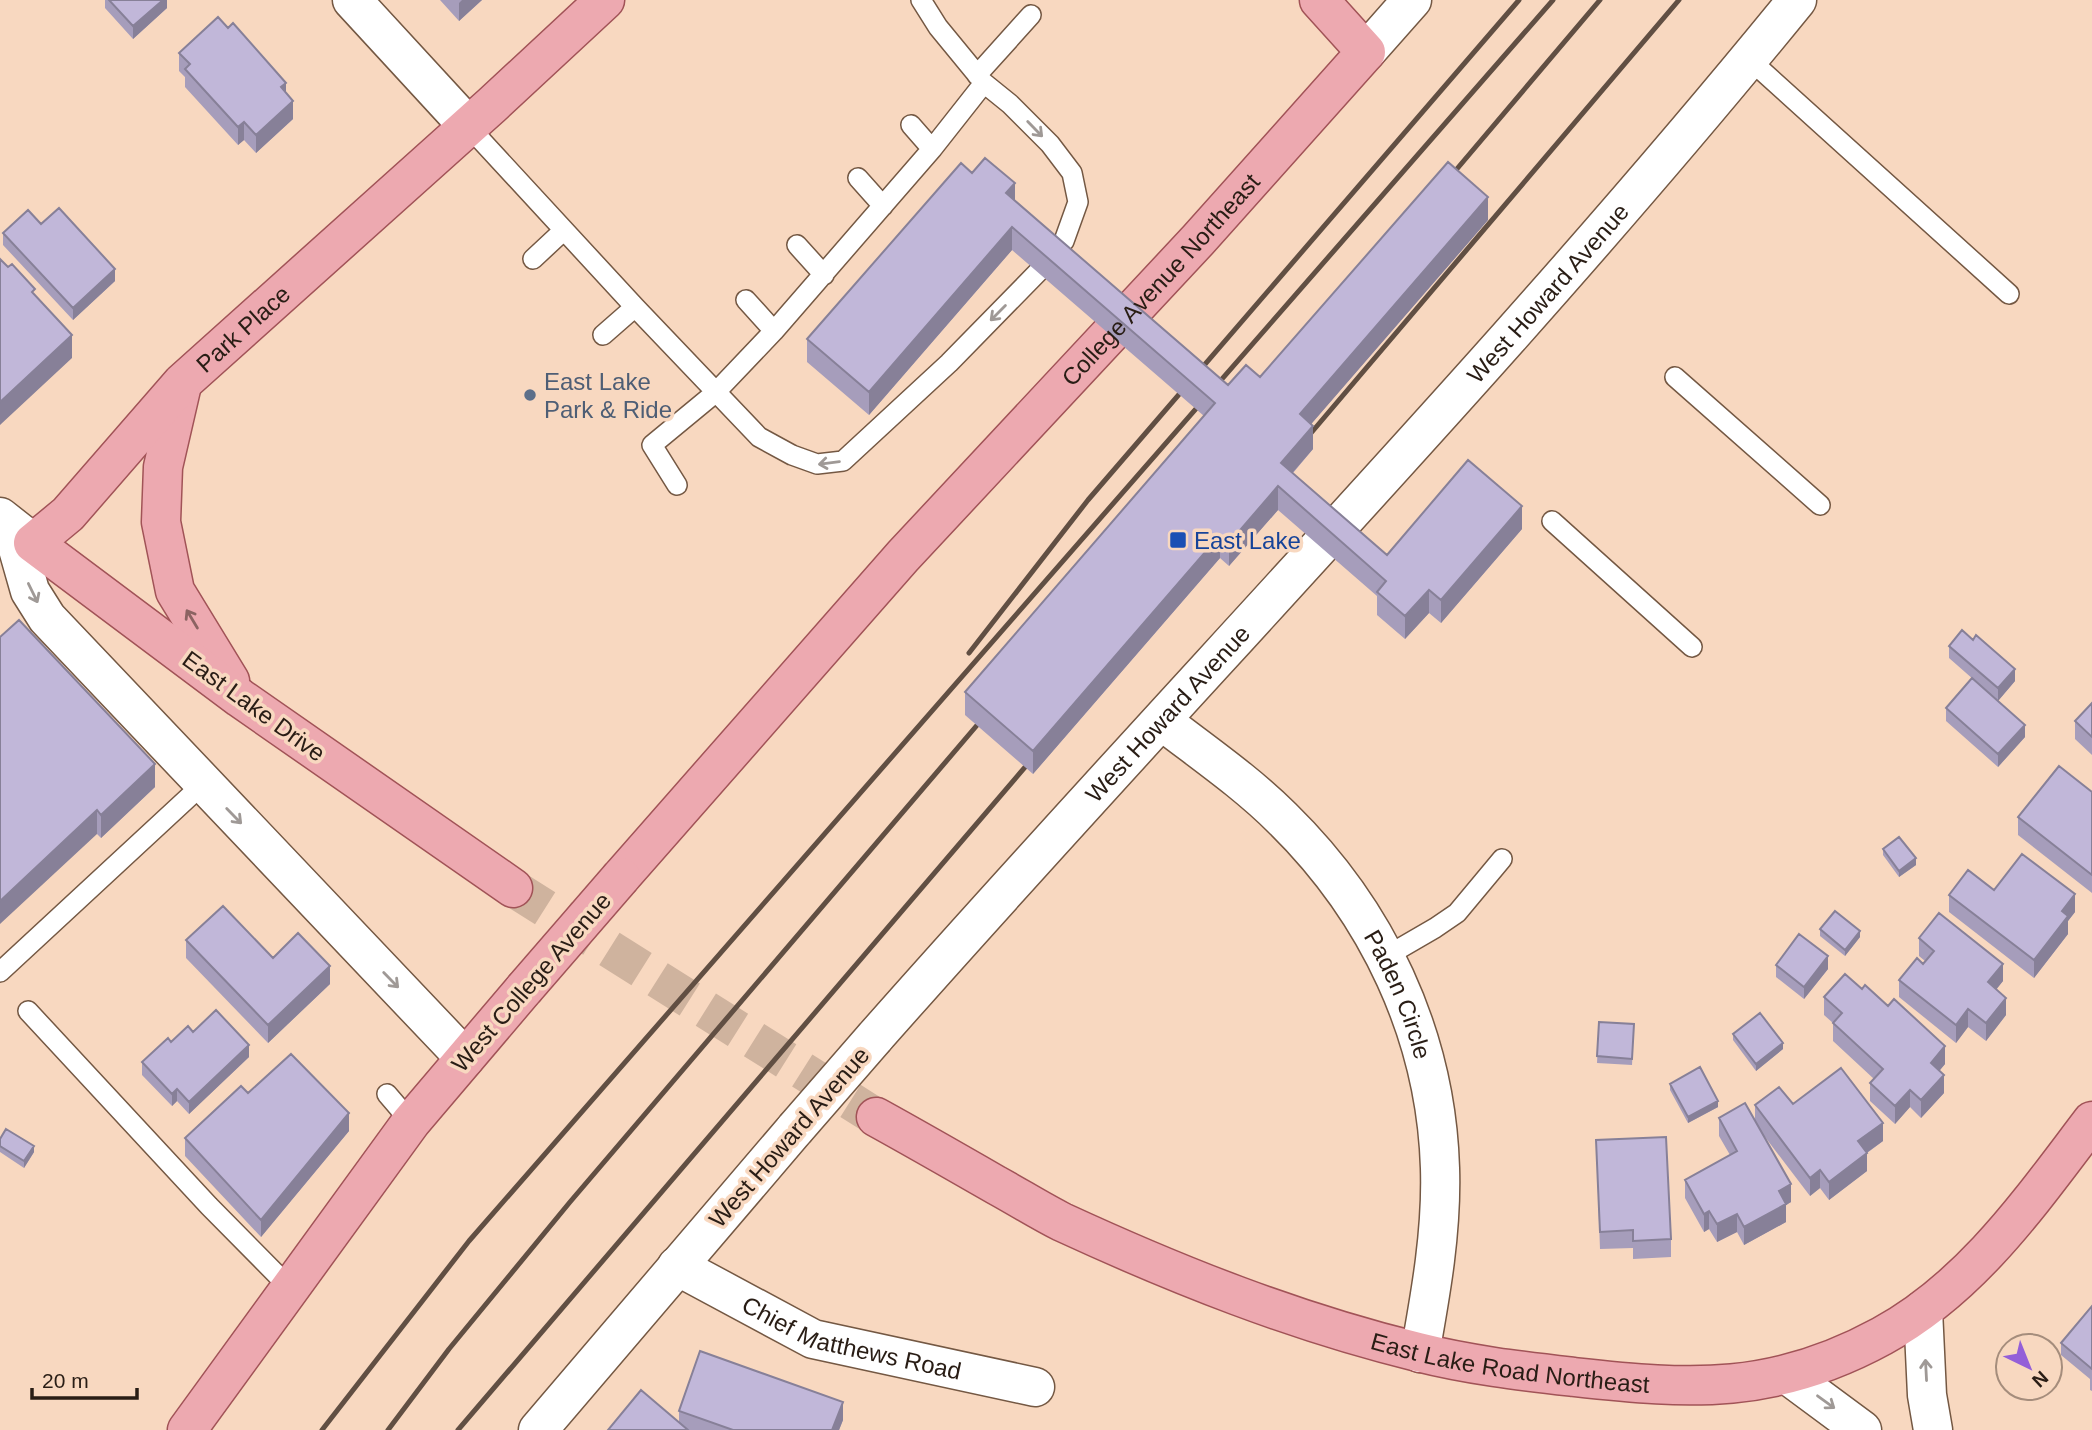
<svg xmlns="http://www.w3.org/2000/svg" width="2092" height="1430" font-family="Helvetica,sans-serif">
  <rect width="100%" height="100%" fill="#f8d8c0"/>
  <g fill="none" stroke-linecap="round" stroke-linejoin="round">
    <path stroke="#cfb39e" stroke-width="38" stroke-dasharray="38 19" stroke-linecap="butt" d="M513,888L876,1117"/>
    <g stroke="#745843" stroke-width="22">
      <path id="service" d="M1749,59L2009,294
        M977,75L1031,15
        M911,125L932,149
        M468,126L635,307L759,437L792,455L817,464L843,461L949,363L1041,269L1064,241L1078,202L1072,173L1050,144L1010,104L984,83L938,27L921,0
        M858,178L883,206
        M797,245L824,275
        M533,259L563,231
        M746,300L774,331
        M603,335L635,307
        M1675,377L1820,505
        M677,485L652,445L715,393L774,331L932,149L984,83
        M1552,521L1692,647
        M1385,957L1435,928L1457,913L1502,859
        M0,972L203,784
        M28,1011L209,1206L290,1288
        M387,1094L411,1122"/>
    </g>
    <g stroke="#745843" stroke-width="41">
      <g id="minor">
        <path d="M352,0L468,126"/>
        <path d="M12,528L30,591L47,618L465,1058"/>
        <path id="s1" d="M677,1266L813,1339L1035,1387"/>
        <path d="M1923,1310L1927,1395L1933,1430"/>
        <path d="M1789,1376L1862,1430"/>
      </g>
    </g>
    <g stroke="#745843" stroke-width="41">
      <path id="tertiary" d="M1366,52L1412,0
        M0,517L33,543"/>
    </g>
    <g stroke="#745843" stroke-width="41">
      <g id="secondary">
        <path id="s2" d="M1162,721C1202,752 1246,782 1282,818C1377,911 1436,1034 1440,1168C1442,1230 1431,1292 1420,1353"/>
        <path id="s3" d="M875,1037C1181,690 1505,359 1797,0"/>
        <path d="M538,1430L795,1129"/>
      </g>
    </g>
    <g stroke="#a15357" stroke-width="41">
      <g id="primary">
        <path d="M181,389L163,467L161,522L175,591L230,681"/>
        <path id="s4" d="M621,877L903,556L1198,240L1366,52L1319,0"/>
        <path id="s5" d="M513,888L240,698L33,543L68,514L182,383L492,105L605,0"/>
        <path id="s6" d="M876,1117C916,1139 956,1162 996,1185C1018,1197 1040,1211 1062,1222C1177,1275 1295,1322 1418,1352C1469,1365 1522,1371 1574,1377C1692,1390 1774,1395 1882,1336C1972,1287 2031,1201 2092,1121"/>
        <path d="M187,1430L411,1122L524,989"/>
      </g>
    </g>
    <use href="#service" stroke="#fff" stroke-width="19"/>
    <use href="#minor" stroke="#fff" stroke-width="38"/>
    <use href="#tertiary" stroke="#fff" stroke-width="38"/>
    <use href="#secondary" stroke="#fff" stroke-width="38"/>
    <use href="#primary" stroke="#eda9b0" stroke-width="38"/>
    <path stroke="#614f43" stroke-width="5" d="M1445,183L1600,0
      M1300,446L1679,0
      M969,653L1088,500L1519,0
      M322,1430L469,1241L1553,0
      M388,1430L449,1349L570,1202L990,710
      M458,1430L1038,752"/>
    <g stroke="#745843" stroke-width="41" stroke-linecap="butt">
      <path id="secondary-bridge" d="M795,1129L875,1037"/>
    </g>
    <g stroke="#a15357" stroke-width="41" stroke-linecap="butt">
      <path id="primary-bridge" d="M524,989L621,877"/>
    </g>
    <use href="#secondary-bridge" stroke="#fff" stroke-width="38"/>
    <use href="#primary-bridge" stroke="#eda9b0" stroke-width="38"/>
  </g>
  <path fill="#a69dbb" d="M105,0H167V8L133,39L105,8Z
    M440,0H482L459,21Z
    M179,53L286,94L293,119L256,153L244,140L238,145L185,87V77L179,71Z
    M972,173L1015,201L1228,385L1260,377L1488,220L1311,424L1313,449L1293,473L1387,555L1522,529L1441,623L1429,613L1405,639L1377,615V596L1278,510L1229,566L1220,558L1033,774L965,715V692L1204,416L1012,250L869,415L807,362V339Z
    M41,224L115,281L73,320L3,245V233Z
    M0,637L155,787L101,838L97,834Z
    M1949,646L2015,681L1998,701L1949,658Z
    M2092,703V755L2075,739V721Z
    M1946,708L2025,737L1998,767L1946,721Z
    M2092,792V893L2018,835V817Z
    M1883,849L1916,865L1899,877L1883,855Z
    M1994,890L2075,912L2068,921V934L2034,978L1949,912V895Z
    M1820,929L1860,937L1845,956L1820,936Z
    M1919,938L2003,981L1996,989L2006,1015L1986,1041L1968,1027L1956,1043L1899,997V980L1925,961L1919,956Z
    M186,940L273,958L330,984L268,1043L186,958Z
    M1776,965L1828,969L1804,999L1776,977Z
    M1824,997L1945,1064L1939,1071L1944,1093L1921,1118L1910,1107L1895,1124L1870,1101V1083L1874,1079L1833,1041V1023L1824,1015Z
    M1599,1022L1634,1024L1632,1065L1597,1063Z
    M193,1032L249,1057L189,1114L177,1101L172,1106L142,1075V1062L171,1042Z
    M1733,1034L1783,1049L1756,1071L1733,1040Z
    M1670,1084L1718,1107L1688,1123L1670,1090Z
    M248,1093L349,1131L261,1237L185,1156V1138Z
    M1793,1104L1883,1141L1867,1153V1171L1829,1200L1820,1188L1810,1196L1762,1133L1791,1202L1786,1205V1222L1744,1245L1737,1232L1717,1242L1709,1229L1704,1232L1685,1198V1180L1730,1155L1719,1136V1118L1755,1120V1105Z
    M0,1139L34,1152L24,1168L0,1152Z
    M1596,1140L1671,1239V1257L1633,1259V1248L1600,1249Z
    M2092,1306V1391L2090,1390V1379L2061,1355V1343Z
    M679,1411L843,1420L839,1430H608L679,1422Z"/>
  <path fill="#878098" d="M163,0H167V8L133,39V26Z
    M462,0H482L459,21V3Z
    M286,83V101L281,87Z
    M293,101V119L256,153V135Z
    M244,122V140L238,145V127Z
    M1015,183V207L1006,193Z
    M1488,197V220L1300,437V414Z
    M1012,227V250L869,415V392Z
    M115,269V281L73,320V308Z
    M72,335V358L0,425V402Z
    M1313,426V449L1281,486V463Z
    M1278,486V510L1229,566V543Z
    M1522,506V529L1441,623V600Z
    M1220,535V558L1033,774V751Z
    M1429,590V613L1405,639V616Z
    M2015,669V681L1998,701V688Z
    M2025,725V737L1998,767V754Z
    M155,764V787L101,838V815Z
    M97,810V834L0,924V901Z
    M1916,858V865L1899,877V871Z
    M2075,894V912L2068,921V934L2034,978V960L2062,911Z
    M1860,931V937L1845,956V950Z
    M1828,956V969L1804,999V987Z
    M2003,964V981L1988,1000V982Z
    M330,966V984L268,1043V1025Z
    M2006,998V1015L1986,1041V1023Z
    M1968,1009V1027L1956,1043V1025Z
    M1783,1043V1049L1756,1071V1064Z
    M249,1045V1057L189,1114V1102Z
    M1945,1046V1064L1931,1081V1063Z
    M1944,1075V1093L1921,1118V1100Z
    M177,1089V1101L172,1106V1094Z
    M1910,1090V1107L1895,1124V1106Z
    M1718,1101V1107L1688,1123V1117Z
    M349,1113V1131L261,1237V1220Z
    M1883,1123V1141L1858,1159V1141Z
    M34,1146V1152L24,1168V1161Z
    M1867,1153V1171L1829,1200V1182Z
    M1820,1170V1188L1810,1196V1178Z
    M1791,1184V1202L1786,1205V1222L1744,1245V1227L1779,1191Z
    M1709,1211V1229L1704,1232V1214Z
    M1737,1214V1232L1717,1242V1224Z
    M843,1402V1420L839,1430H832Z"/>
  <path fill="#c1b7d9" stroke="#878098" stroke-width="2" d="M109,0H163L133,26Z
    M218,17L228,28L233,23L286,83L281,87L293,101L256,135L244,122L238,127L185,69L190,64L179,53Z
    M985,158L1015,183L1006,193L1228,385L1246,365L1260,377L1448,162L1488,197L1300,414L1313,426L1281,463L1387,555L1468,460L1522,506L1441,600L1429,590L1405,616L1377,592L1386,581L1278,486L1229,543L1220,535L1033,751L965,692L1215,403L1012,227L869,392L807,339L961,163L972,173Z
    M59,208L115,269L73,308L3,233L28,210L41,224Z
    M0,259L8,267L12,264L35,289L32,292L72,335L0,402Z
    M19,620L155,764L101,815L97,810L0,901V637Z
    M1962,630L1973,640L1976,635L2015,669L1998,688L1949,646Z
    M1972,678L2025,725L1998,754L1946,708Z
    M2092,703V737L2075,721Z
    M2059,766L2092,792V875L2018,817Z
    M1899,837L1916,858L1899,871L1883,849Z
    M2022,854L2075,894L2062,911L2068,916L2034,960L1949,895L1968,870L1994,890Z
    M223,906L273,958L298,933L330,966L268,1025L186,940Z
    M1835,911L1860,931L1845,950L1820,929Z
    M1939,913L2003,964L1988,982L2006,998L1986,1023L1968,1009L1956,1025L1899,980L1917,958L1923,964L1934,951L1919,938Z
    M1799,934L1828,956L1804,987L1776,965Z
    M1845,974L1862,989L1865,985L1888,1006L1894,999L1945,1046L1931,1063L1944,1075L1921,1100L1910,1090L1895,1106L1870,1083L1883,1069L1833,1023L1842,1013L1824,997Z
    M216,1010L249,1045L189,1102L177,1089L172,1094L142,1062L168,1038L171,1042L188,1026L193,1032Z
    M1760,1013L1783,1043L1756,1064L1733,1034Z
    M1599,1022L1634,1024L1632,1059L1597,1056Z
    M291,1054L349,1113L261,1220L185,1138L241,1086L248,1093Z
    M1700,1067L1718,1101L1688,1117L1670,1084Z
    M1841,1068L1883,1123L1858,1141L1867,1153L1829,1182L1820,1170L1810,1178L1755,1105L1779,1087L1793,1104Z
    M1745,1103L1791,1184L1779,1191L1786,1204L1744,1227L1737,1214L1717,1224L1709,1211L1704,1214L1685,1180L1737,1151L1719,1118Z
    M6,1129L34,1146L24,1161L0,1146V1139Z
    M1666,1137L1671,1239L1633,1241V1230L1600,1232L1596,1140Z
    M2092,1306V1369L2061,1343Z
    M700,1351L843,1402L832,1430H733L679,1411Z
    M641,1390L688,1430H608Z"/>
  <defs><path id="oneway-shaft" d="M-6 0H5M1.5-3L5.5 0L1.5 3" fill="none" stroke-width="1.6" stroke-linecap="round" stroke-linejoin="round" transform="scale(1.75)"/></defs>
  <g stroke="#9f9996">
    <use href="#oneway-shaft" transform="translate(1035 129) rotate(46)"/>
    <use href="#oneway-shaft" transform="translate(998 313) rotate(135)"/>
    <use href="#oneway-shaft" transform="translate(829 463) rotate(173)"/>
    <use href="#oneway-shaft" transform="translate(33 593) rotate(64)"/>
    <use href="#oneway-shaft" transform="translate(234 816) rotate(46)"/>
    <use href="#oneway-shaft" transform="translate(391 980) rotate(46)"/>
    <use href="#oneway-shaft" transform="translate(1926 1370) rotate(-93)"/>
    <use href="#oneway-shaft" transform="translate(1826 1402) rotate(36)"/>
  </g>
  <use stroke="#8b6362" href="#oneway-shaft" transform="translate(192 619) rotate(-121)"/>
  <circle fill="#5c6f8a" stroke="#f8d8c0" stroke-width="2.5" cx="530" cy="395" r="7"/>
  <rect fill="#1a4fb4" stroke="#f8d8c0" stroke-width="2.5" x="1169" y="531" width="18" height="18" rx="3.5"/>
  <g text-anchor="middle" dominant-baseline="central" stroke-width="7" stroke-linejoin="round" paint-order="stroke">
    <g font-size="24" fill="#291d15" stroke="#f8d8c0">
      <text stroke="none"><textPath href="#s4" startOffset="805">College Avenue Northeast</textPath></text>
      <text stroke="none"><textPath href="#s3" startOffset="1003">West Howard Avenue</textPath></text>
      <text stroke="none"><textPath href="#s5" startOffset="892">Park Place</textPath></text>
      <text transform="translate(254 706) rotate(36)">East Lake Drive</text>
      <text stroke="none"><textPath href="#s3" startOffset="436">West Howard Avenue</textPath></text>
      <text transform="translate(531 982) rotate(-49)">West College Avenue</text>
      <text stroke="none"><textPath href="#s2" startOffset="368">Paden Circle</textPath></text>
      <text transform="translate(789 1137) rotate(-49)">West Howard Avenue</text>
      <text stroke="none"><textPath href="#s1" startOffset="191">Chief Matthews Road</textPath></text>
      <text stroke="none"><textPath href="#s6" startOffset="686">East Lake Road Northeast</textPath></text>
    </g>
    <g font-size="24" fill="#4e5e75" stroke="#f8d8c0" text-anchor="start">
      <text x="544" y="381">East Lake<tspan x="544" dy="28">Park &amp; Ride</tspan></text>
    </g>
    <g font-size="24" fill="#164399" stroke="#f8d8c0" text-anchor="start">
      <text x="1194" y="540">East Lake</text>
    </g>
  </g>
  <g transform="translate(2029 1367) rotate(137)"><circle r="33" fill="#f8d8c0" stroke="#a58d7c" stroke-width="2"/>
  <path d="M0-5L12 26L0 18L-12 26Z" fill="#945fd8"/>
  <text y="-10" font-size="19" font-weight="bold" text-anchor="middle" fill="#291d15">N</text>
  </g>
  <path d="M32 1388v10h105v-10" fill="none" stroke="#291d15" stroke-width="3.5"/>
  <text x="42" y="1388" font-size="21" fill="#291d15" stroke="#f8d8c0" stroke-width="5" paint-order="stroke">20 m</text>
</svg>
